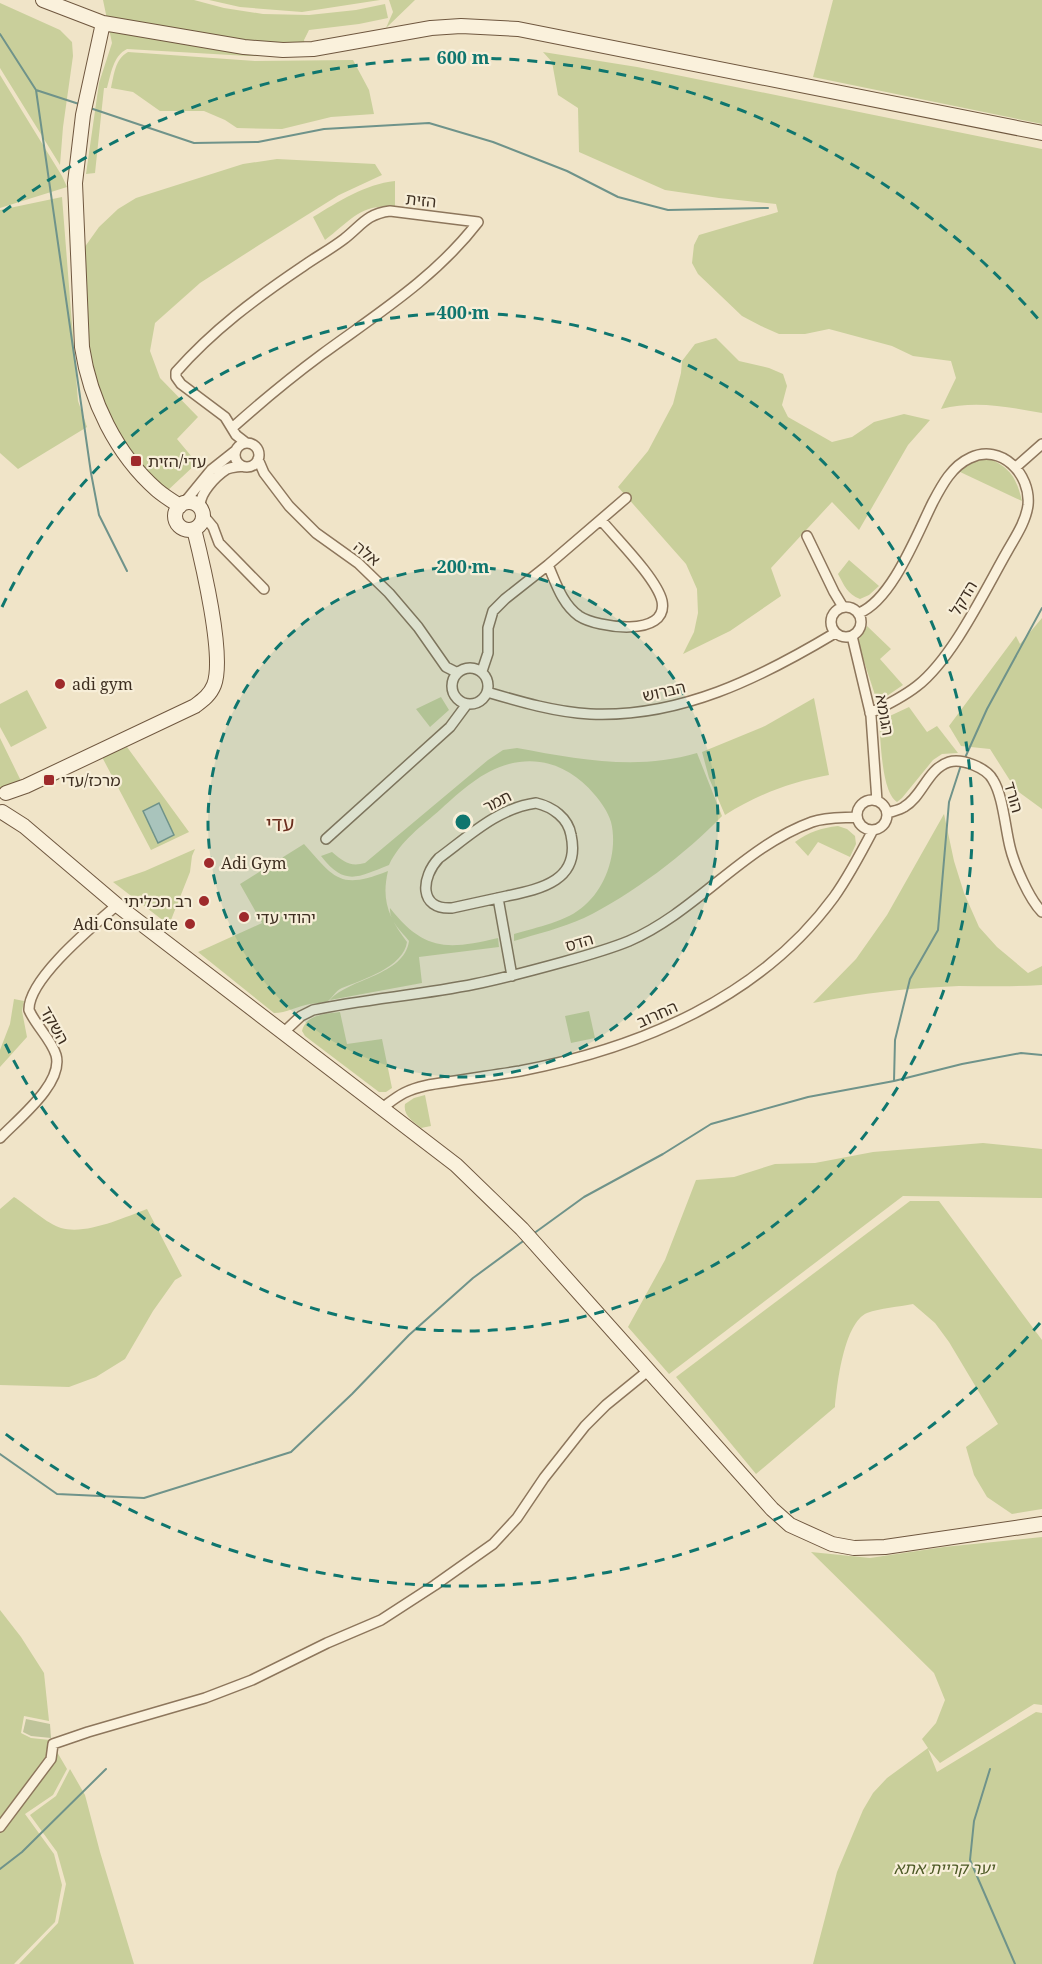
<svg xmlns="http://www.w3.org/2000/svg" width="1042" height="1964" font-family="'Noto Serif','Noto Sans Hebrew',serif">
  <rect width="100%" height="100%" fill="#f0e4c8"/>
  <path fill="#c9cf9b" d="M103,0H194L224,8L263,14L309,15L356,10L385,4L388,18L359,24L309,30L304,40L306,49L300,55L248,56L127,49C113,56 111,74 107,88H104L95,173L86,174L99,83L112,43Z
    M209,0H380L302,12L240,7Z
    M389,0H415L386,28L393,12Z
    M833,0H1042V124L813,77Z
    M0,3L60,30L72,42L73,56L63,127L60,165L0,68Z
    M128,52L255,61L353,60L369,90L374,114L331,117L282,129L237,128L225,120L204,111H160L133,92L111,88C114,75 115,59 128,52Z
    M543,52L637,67L1042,149V413C1007,407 976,400 941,409L956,378L951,361L913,356L892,346L829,329L805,334H779L761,326L742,316L698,274L692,263L694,245L699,235L778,212L776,204L719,198L665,190L579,152L578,108L558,95L552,62Z
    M0,75L62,176L67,187L0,208Z
    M277,159L375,164L382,175L339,195L259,245L200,283L155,323L150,351L160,378L198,417L177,439L197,463L166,492L122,443L106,414L91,372L86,331L84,248L99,227L118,209L136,198L243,164Z
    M395,181V207C361,203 350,221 325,240L313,217C338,202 365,184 395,181Z
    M62,197L78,401L87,427L18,469L0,453V210Z
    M716,338L739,361L769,368L783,374L787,386L782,405L788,417L832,442L852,437L874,422L904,414L930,420L908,445L859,530L832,502L771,568L781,596L730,631L683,654L694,632L698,613L697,589L686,564L618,487L648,451L673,404L681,373L682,361L695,344Z
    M989,458C1011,469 1016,477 1022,501L958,471L979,459Z
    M849,560L879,586L869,595L860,599C847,594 844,585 838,574Z
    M1042,618V809L1016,790L990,749L961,746L949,726L1016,636L1020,644Z
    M867,626L891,649L880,659L903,685L884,698L879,699L875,695L860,649L859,639Z
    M27,690L47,728L11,747L0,727V704Z
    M441,697L449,710L430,727L416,709Z
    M814,698L829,775C791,782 758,794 725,815L709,778L702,752L765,726Z
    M909,707L927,732L937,726L958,753L942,754L933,760L902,798L897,802C881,791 881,740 879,721Z
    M0,738L21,781L0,788Z
    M127,747L189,832L151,850L102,757Z
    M517,748C577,759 637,771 697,753L722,816C687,853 630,896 584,918C562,928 537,934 514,941V934C537,927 567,922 585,905C607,886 618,850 611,822C608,812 601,802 594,794C573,769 543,755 509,764C482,771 461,791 441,809C422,826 400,841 389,865C358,877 345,887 321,856L332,852C344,862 350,867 365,863L488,760L503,750Z
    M944,814L954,861L964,893L979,927L997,947L1028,973L1042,966V985C1014,987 987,986 959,986C910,988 861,993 813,1003L856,959L887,915Z
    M838,826L847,829L855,836L856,844L850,857L818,842L808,856L795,842C809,832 821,828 838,826Z
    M304,844C335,879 340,890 388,871C381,901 389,918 407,942C404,967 362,980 342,988C335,991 333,997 328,1001C324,1003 315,1003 310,1004C298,1006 286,1013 274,1013L198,952L262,923L240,884Z
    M195,849L192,856L190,872L169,925L113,882L145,871Z
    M390,908C424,951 447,950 498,938L499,947L419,957L422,983L330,1000C349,978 404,976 409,941C401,931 389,921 390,908Z
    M14,999L24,1001L22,1011L27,1037L0,1067V1050L10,1024Z
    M589,1011L595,1038L571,1043L565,1016Z
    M340,1012L347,1044L382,1039L392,1088L386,1092H379L305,1036L302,1031C306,1014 326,1014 340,1012Z
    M425,1095L431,1126L421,1128C413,1121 403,1116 405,1104L414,1098Z
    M983,1143L1042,1149V1198L903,1196L669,1374L628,1327L665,1260L696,1180L734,1177L775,1164L815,1163L873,1152Z
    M14,1197C27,1205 47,1224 61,1228C86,1235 123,1218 147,1209L182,1276L175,1280L153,1311L125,1359L96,1377L69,1387L0,1385V1209Z
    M910,1201H939L1042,1340V1509L1012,1514L987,1497L974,1475L966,1447L998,1424L949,1342L935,1323L913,1304C899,1307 880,1308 867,1313C844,1323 837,1384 835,1407L756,1474L676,1377Z
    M1042,1537V1705L1034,1704L940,1763L928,1749L937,1772L1036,1712L1042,1713V1964H813L837,1872L863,1810L873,1793L887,1778L928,1748L922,1739L936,1723L945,1700L934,1673L811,1552L870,1558L944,1547Z
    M0,1610L21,1637L44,1673L49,1721L24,1716L21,1733L31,1738L50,1740L67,1769L53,1795L25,1814L54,1854L62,1885L55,1922L14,1964H0Z
    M70,1769L85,1795L100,1852L134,1964H19L58,1923L66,1884L57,1852L30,1815L56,1796Z"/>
  <path fill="#bfc49a" d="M26,1719L50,1724L51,1738L31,1736L23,1732Z"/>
  <path fill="#a9c4bc" stroke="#6f938a" stroke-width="1.5" d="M159,803L174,835L158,843L143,811Z"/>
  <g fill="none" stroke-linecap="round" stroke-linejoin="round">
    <path stroke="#6f938a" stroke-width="2" d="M0,34L36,90L91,473L99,515L127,571
      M36,90L79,104
      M90,108L194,143L258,142L324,129L429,123L493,142L567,171L618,197L668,210L768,208
      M964,760L987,709L1042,608
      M894,1081L895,1040L910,979L938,930L949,802L961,765
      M533,1234L584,1197L663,1154L711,1124L808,1097L894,1081L962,1064L1021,1053L1042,1055
      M0,1454L57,1494L144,1498L291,1452L352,1394L409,1335L473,1278L526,1239
      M990,1769L974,1821L970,1860L1015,1964
      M0,1869L22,1852L106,1769"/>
    <g stroke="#8d765c" stroke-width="12">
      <path id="street" d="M232,428C260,403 290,378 321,355C377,314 435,278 478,222L390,211C366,214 361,226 344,239C331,249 316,257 302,267C256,298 213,330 176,372V377L181,384L225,417L236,435L245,442
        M235 455a12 12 0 1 1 24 0a12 12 0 1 1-24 0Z
        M258,459L264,473L289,506L316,533L358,563L389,593L418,627L446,667L456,672
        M1016,467L1042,444
        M184,503L211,470L235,451
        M201,508C197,495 216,476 227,469C232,467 237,467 242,466
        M203,515L213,527L219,543L264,589
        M807,536L834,592L843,607
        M548,565C556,583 562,604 579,616C597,628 669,638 662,601C657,579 617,539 601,520
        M831 622a15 15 0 1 1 30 0a15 15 0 1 1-30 0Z
        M859,613C892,600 917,534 933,502C942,485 952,466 970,458C1001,443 1031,474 1028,505C1026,521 1016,536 1008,550C985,590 953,658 917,686C903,697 887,705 870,713
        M852,636L871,716L877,801
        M452 686a18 18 0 1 1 36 0a18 18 0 1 1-36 0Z
        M482,671L488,653V628L493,611L505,599L548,565L626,498
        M487,692C521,702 555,712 590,714C680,718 760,678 835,633
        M857 815a15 15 0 1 1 30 0a15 15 0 1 1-30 0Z
        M536,803C553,807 568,818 571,835C581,881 540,889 507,896C489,900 470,904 452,908C418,910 421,877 439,858C469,836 498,808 536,803Z
        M887,813C893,811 900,810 904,807C923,796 927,769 949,762C962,758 987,768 993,780C1003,796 1005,827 1010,847C1014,864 1029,899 1042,912
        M326,839L450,727L467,704
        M498,898L512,976
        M284,1032L301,1016L313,1010C366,999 421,995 475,984C505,978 534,970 563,962C585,956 607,950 629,941C696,912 743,847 812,822C826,817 842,818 857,817
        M382,1108C389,1103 396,1097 404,1093C418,1086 433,1084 448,1082C472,1078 496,1075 520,1071C640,1048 760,998 834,897C849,876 861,853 873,830
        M0,1138C18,1119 64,1083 56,1055C51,1039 36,1026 29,1010C28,979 93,926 117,905
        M0,1827L51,1759L53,1744L88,1732L205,1698L252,1680L327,1643L381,1620L435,1585L493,1544L517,1518L544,1478L585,1426L606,1405L649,1370"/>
    </g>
    <g stroke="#6f573f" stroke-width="16">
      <path id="secondary" d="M43,0L103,23L244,47L283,50L313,49L431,28L461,26L518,29L1042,133
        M103,23L83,115L75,183L82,347C90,400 116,454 157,490C164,496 172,501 180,506
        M175 516a14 14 0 1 1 28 0a14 14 0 1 1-28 0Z
        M6,793L26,786L195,706C203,700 210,695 214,685C225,657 202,561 194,529
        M2,812L24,826L117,905L456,1165L522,1229L772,1509L790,1525L832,1544L854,1548L885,1547L1042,1524"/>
    </g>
    <use href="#street" stroke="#faf1dc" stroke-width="9"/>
    <use href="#secondary" stroke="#faf1dc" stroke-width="14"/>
  </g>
  <circle cx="463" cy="822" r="255" fill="#0f766e" fill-opacity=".12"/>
  <g fill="none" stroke="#0f766e" stroke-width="3" stroke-dasharray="10 8">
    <circle cx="463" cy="822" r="255"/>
    <path d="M2 607A509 509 0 1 1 2 1037"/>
    <path d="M1040 1323A764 764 0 0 1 3 1432M3 212A764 764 0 0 1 1040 321"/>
  </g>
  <g fill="#9e2a2b" stroke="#f7eed8" stroke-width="2">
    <rect x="130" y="455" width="12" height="12" rx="3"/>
    <circle cx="60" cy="684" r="6"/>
    <rect x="43" y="774" width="12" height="12" rx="3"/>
    <circle cx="209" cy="863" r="6"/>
    <circle cx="204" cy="901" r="6"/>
    <circle cx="244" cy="917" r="6"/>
    <circle cx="190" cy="924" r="6"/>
  </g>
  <g text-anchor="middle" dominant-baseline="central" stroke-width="4.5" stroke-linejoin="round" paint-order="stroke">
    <g font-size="16" fill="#3d2e20" stroke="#f7eed8">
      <text transform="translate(421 200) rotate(6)">הזית</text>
      <text transform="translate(367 553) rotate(39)">אלה</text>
      <text transform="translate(963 598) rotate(-59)">הדקל</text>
      <text transform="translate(664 691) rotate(-13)">הברוש</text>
      <text transform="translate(885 715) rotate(80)">הגומא</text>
      <text transform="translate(1014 797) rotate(74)">הורד</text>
      <text transform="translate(497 801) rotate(-27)">תמר</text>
      <text transform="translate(579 942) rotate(-16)">הדס</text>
      <text transform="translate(657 1014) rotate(-24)">החרוב</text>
      <text transform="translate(55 1025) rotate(61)">השקד</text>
    </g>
    <g font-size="16" fill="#3d2e20" stroke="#f7eed8" text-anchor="start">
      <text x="148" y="461">עדי/הזית</text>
      <text x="72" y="684">adi gym</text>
      <text x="61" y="780">מרכז/עדי</text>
      <text x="221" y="863">Adi Gym</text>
      <text x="192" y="901" text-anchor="end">רב תכליתי</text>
      <text x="256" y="917">יהודי עדי</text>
      <text x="178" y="924" text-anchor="end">Adi Consulate</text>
    </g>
    <g font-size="16" font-style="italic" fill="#4d5a26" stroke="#f7eed8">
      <text x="944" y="1868">יער קריית אתא</text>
    </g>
    <g font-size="20" fill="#6b2e1e" stroke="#f7eed8">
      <text x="280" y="823">עדי</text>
    </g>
  </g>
  <circle cx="463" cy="822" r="9" fill="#0f766e" stroke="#f7eed8" stroke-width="3"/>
  <g font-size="18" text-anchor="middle" font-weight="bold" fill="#0f766e" stroke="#f7eed8" stroke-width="4.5" stroke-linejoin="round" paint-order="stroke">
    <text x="463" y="64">600 m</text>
    <text x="463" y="319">400 m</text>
    <text x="463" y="573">200 m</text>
  </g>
</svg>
